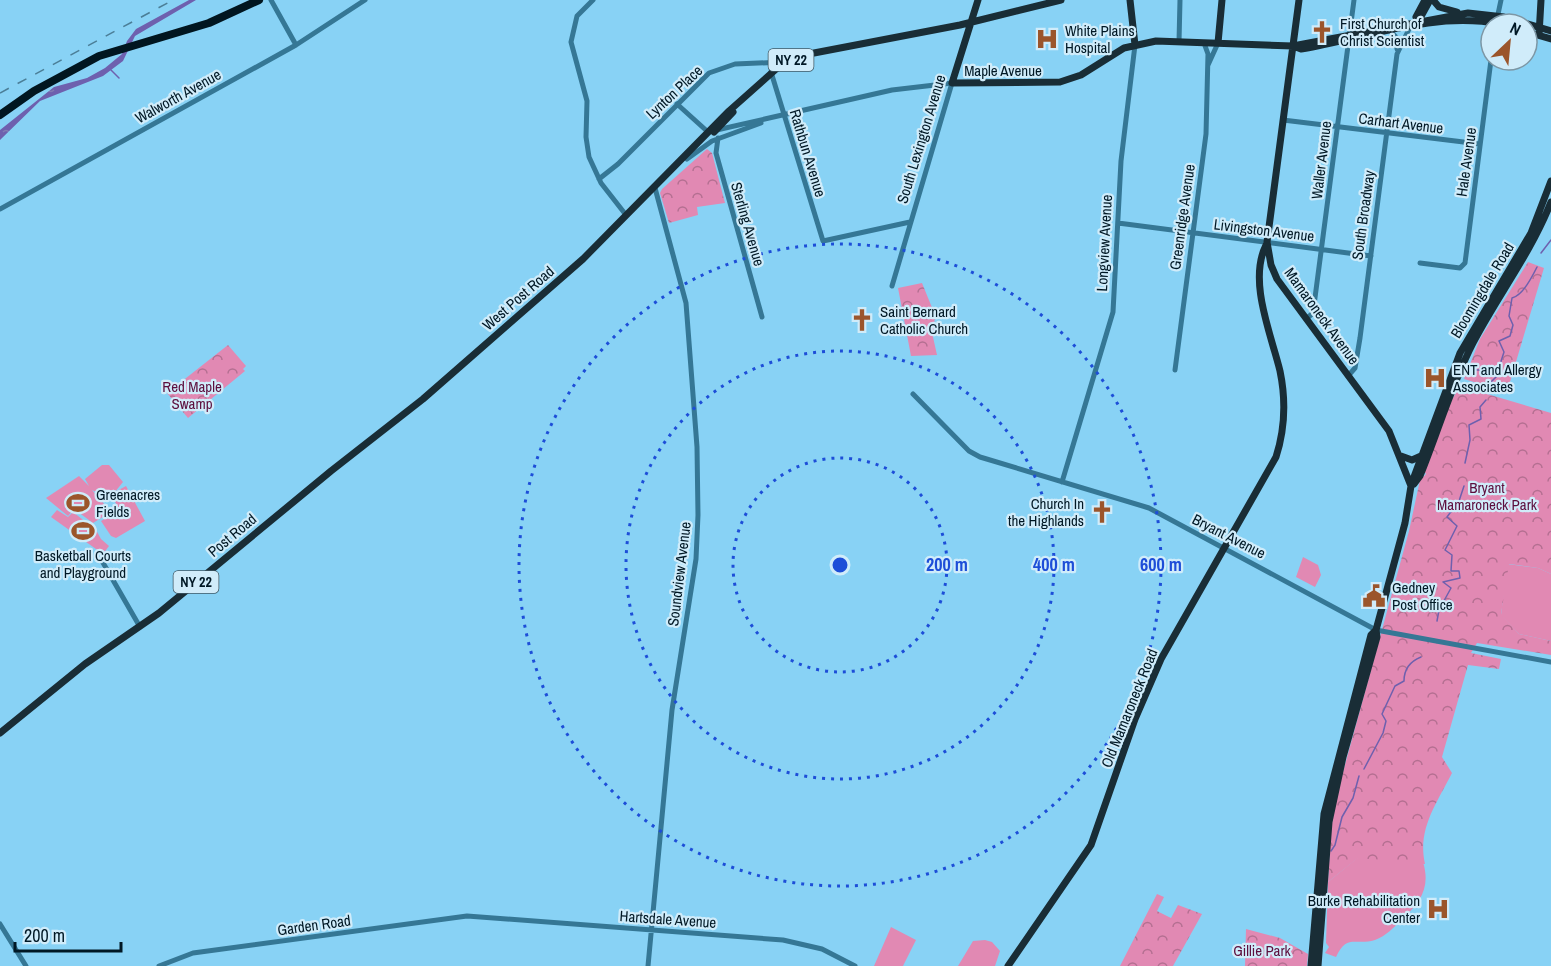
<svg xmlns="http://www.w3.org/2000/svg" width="1551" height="966" font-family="'Archivo Narrow',sans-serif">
  <defs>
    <pattern id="forest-crowns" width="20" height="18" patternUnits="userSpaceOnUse" patternTransform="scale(1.5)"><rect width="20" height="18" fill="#e189b3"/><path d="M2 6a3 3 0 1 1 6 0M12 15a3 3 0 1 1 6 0" fill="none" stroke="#b46f91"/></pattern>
    <pattern id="water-ripples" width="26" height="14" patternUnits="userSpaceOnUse" patternTransform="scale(1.5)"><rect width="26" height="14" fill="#6e60ae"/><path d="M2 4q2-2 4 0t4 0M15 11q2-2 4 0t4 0" fill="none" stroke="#827bb3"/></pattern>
  </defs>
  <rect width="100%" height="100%" fill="#88d2f5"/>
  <path fill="#e189b3" d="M102,465H109L123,482L115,492L126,486L145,521L116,538L111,536L101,521L115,513L122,514L111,495L113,492L102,495L92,490L111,512L93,523L74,509L68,516L46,498L79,476L89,486L85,479Z
    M57,510L68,517L73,512L96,530L101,539L109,546L103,554L51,517Z
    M1303,557L1318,565L1321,575L1315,587L1296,577Z
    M1507,564L1538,568L1551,574V641L1519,634L1501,615Z
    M1361,855L1423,862C1431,888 1420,902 1402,920C1394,927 1386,936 1375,940C1355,946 1347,933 1336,957L1325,953L1329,947L1326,943L1328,882Z
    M891,927L916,940L903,966H874Z
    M985,940L992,942L1000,951L995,966H958L973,941Z"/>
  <path fill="url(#forest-crowns)" d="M707,149L712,153L725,203L697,207L698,215L669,223L660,193L662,189Z
    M1528,262L1544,268L1507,392L1464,379L1480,339Z
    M922,283L935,315L933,337L937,355L911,356L898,288Z
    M228,345L246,366L243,369L245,371L188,418L167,393Z
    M1460,386L1551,413V574L1538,568L1509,564L1501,614L1519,634L1551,641V655L1477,643L1471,653L1501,659L1499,669L1468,665L1442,757L1452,773C1437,803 1417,829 1425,864L1358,858L1328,882L1331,829L1337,794L1409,531L1420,480L1426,474L1424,471L1447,408Z
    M1157,894L1164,897L1157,911L1171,918L1178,905L1202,914L1173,966H1120Z
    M1246,929L1280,938L1308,954L1307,966H1245Z"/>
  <path fill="url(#water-ripples)" d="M189,0H196L135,36L123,61L103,76L40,101L0,140V130L54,87L87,78L105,68L122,54L127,41L136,29Z"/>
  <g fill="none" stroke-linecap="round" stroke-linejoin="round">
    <path stroke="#6e60ae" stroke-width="1.5" d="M111,70L119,78
      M1541,253L1551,240
      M1470,370H1481L1487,374L1496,372
      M1490,383L1496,377L1504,352L1499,341L1510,336L1513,325L1509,316L1512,298C1523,295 1532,277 1537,267
      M1465,463L1470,440L1469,425L1481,419L1480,407L1486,400
      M1437,621L1439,610L1451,588L1443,582L1460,578L1459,571H1451L1452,555L1445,550L1457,526L1447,517L1459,501L1464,486
      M1364,769L1383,733L1386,721L1382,714L1395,686L1404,681C1404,668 1411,661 1421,657
      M1331,851L1335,845L1342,817L1353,798L1359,776"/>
    <path stroke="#357795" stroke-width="5" d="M271,0L296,45
      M593,0L577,16L571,42L587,101L586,137L589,157L601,183L626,215
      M1497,19L1501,0
      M1390,31L1396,37L1397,49
      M1179,42L1180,0
      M1208,65L1218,43
      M771,72L823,241L910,222
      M677,104L708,132L892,90L952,83L892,286
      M1283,120L1480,144
      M718,138L716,153L762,317
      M687,159L712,141L761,123
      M599,179L618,164L709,73L735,64L784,62
      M0,209L296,45L365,0
      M1118,223L1371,256
      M1420,263L1460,268L1465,263L1491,60
      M1306,319L1313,313L1354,0
      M1175,370L1206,134L1208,54L1204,43
      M1348,376L1355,368L1360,338L1397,54L1410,27
      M913,394L969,451L980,457L1149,508L1376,630L1551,662
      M1062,482L1113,312L1121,161L1135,45
      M102,561L140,627
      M0,924L26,966
      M159,966L193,953L467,916L783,940L822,949L855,966
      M648,966L672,710L696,559L698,515L697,447L686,303L655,188"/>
    <path stroke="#192d36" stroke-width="7" d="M978,0L952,83L1060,82L1081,75L1124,48L1156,41L1293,46L1301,49C1366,38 1434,11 1500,24
      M1130,0L1135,45
      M1299,0L1267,242L1271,265L1277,279L1389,431L1411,486L1405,523L1376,630L1377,637L1343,757L1329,822L1318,966
      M1433,0L1439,7L1457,12
      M1416,17L1425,0
      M1419,20L1430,0
      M1527,32L1551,39
      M1539,35L1541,0
      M1218,43L1222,0
      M1293,46L1468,13L1504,17L1551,31
      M714,132L733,112
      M1401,456L1412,460L1421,456
      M1414,484L1420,476C1438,432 1451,386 1473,343C1498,295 1531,253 1551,202
      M1411,485L1460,353L1531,233L1551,181
      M0,733L85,664L159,613L331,471L423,399L583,259L729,111L784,62L814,53L960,25L1061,0
      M1008,966L1091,845L1135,719L1161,659L1276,457C1285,429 1286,400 1280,371C1271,334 1248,281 1266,245
      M1311,966L1324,814L1371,635L1376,630"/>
    <path stroke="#011620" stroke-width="8" d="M0,115L34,91L99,56L209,23L259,0"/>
    <path stroke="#4b7e97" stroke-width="1.5" stroke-dasharray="10 10" stroke-linecap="butt" d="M0,93L173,0"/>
  </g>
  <g fill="none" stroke="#1d4ed8" stroke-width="3" stroke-dasharray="3 6">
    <circle cx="840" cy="565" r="107"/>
    <circle cx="840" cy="565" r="214"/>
    <circle cx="840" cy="565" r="321"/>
  </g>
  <defs>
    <g id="church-bare" transform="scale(1.8)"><path d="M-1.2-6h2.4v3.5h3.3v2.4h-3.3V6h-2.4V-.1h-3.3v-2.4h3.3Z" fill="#9b552b" stroke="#d0ecfa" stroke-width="2.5" paint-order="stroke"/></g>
    <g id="hospital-bare" transform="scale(1.8)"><path d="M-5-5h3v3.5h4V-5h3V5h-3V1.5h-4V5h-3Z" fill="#9b552b" stroke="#d0ecfa" stroke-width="2.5" paint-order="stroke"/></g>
    <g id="stadium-bare" transform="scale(1.8)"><path d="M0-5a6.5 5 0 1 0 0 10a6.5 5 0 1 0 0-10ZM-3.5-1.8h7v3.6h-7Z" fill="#9b552b" stroke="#d0ecfa" stroke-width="2.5" paint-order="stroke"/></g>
    <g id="civic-bare" transform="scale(1.8)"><path d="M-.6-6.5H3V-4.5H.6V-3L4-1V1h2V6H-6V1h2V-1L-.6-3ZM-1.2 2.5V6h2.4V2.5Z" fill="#9b552b" stroke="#d0ecfa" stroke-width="2.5" paint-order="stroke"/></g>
  </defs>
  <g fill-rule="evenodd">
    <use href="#church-bare" x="1322" y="32"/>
    <use href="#hospital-bare" x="1047" y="39"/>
    <use href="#church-bare" x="862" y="320"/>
    <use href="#hospital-bare" x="1435" y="378"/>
    <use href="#stadium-bare" x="78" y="503"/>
    <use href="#church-bare" x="1102" y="512"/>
    <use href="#stadium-bare" x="83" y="531"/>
    <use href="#civic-bare" x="1374" y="596"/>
    <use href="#hospital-bare" x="1438" y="909"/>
  </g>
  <g text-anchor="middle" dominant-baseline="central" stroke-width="4.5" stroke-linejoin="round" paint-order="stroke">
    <g fill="#d0ecfa" stroke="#3e5865" stroke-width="1.5">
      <rect x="768.5" y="49" width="45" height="22" rx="4.5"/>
      <rect x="173.5" y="571" width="45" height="22" rx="4.5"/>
    </g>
    <g font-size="14" font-weight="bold" fill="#001825">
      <text x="791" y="60">NY 22</text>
      <text x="196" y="582">NY 22</text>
    </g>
    <g font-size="15" fill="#001825" stroke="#d0ecfa" text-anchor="start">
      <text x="1340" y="23">First Church of<tspan x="1340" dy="17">Christ Scientist</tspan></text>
      <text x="1065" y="30">White Plains<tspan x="1065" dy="17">Hospital</tspan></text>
      <text x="880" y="311">Saint Bernard<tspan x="880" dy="17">Catholic Church</tspan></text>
      <text x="1453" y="369">ENT and Allergy<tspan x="1453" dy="17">Associates</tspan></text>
      <text x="96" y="494">Greenacres<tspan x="96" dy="17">Fields</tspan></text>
      <text x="1084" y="503" text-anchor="end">Church In<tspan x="1084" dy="17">the Highlands</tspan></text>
      <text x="83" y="555" text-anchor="middle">Basketball Courts<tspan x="83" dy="17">and Playground</tspan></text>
      <text x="1392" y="587">Gedney<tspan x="1392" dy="17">Post Office</tspan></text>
      <text x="1420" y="900" text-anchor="end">Burke Rehabilitation<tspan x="1420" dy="17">Center</tspan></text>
    </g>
    <g font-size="15" fill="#001825" stroke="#d0ecfa">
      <text x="1003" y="70">Maple Avenue</text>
      <text transform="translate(674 92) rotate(-43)">Lynton Place</text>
      <text transform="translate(178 96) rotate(-29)">Walworth Avenue</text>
      <text transform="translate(1401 123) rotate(7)">Carhart Avenue</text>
      <text transform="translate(921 139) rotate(-73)">South Lexington Avenue</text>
      <text transform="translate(808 153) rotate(73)">Rathbun Avenue</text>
      <text transform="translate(1321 160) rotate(-83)">Waller Avenue</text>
      <text transform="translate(1466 162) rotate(-82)">Hale Avenue</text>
      <text transform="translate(1363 215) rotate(-82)">South Broadway</text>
      <text transform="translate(1182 217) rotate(-82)">Greenridge Avenue</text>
      <text transform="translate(748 224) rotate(74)">Sterling Avenue</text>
      <text transform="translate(1264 230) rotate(7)">Livingston Avenue</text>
      <text transform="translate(1104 243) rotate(-87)">Longview Avenue</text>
      <text transform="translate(1482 290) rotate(-59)">Bloomingdale Road</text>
      <text transform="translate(518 298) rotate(-41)">West Post Road</text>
      <text transform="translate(1322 316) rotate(54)">Mamaroneck Avenue</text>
      <text transform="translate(232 535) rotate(-40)">Post Road</text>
      <text transform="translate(1229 536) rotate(27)">Bryant Avenue</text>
      <text transform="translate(679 574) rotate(-83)">Soundview Avenue</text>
      <text transform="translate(1129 708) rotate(-68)">Old Mamaroneck Road</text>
      <text transform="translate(668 919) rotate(4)">Hartsdale Avenue</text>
      <text transform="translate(314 925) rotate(-8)">Garden Road</text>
    </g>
    <g font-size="15" fill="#5d0e3d" stroke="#d0ecfa">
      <text x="192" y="386">Red Maple<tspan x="192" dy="17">Swamp</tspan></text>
      <text x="1487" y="487">Bryant<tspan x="1487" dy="17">Mamaroneck Park</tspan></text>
      <text x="1262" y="950">Gillie Park</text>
    </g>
  </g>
  <circle cx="840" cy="565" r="9" fill="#1d4ed8" stroke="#d0ecfa" stroke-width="3"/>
  <g font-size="18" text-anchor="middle" font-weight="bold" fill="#1d4ed8" stroke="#d0ecfa" stroke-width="4.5" stroke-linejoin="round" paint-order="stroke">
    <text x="947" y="571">200 m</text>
    <text x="1054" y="571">400 m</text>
    <text x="1161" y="571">600 m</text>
  </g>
  <g transform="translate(1509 42) rotate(26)"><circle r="28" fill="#d0ecfa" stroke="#7d97a5" stroke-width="1.5"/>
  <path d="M0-4.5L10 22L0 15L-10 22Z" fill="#9b552b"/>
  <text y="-9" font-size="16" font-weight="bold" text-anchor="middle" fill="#001825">N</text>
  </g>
  <path d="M15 942v9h106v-9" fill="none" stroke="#001825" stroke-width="3"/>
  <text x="24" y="942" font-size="18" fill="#001825" stroke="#d0ecfa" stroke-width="4.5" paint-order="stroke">200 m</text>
</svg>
